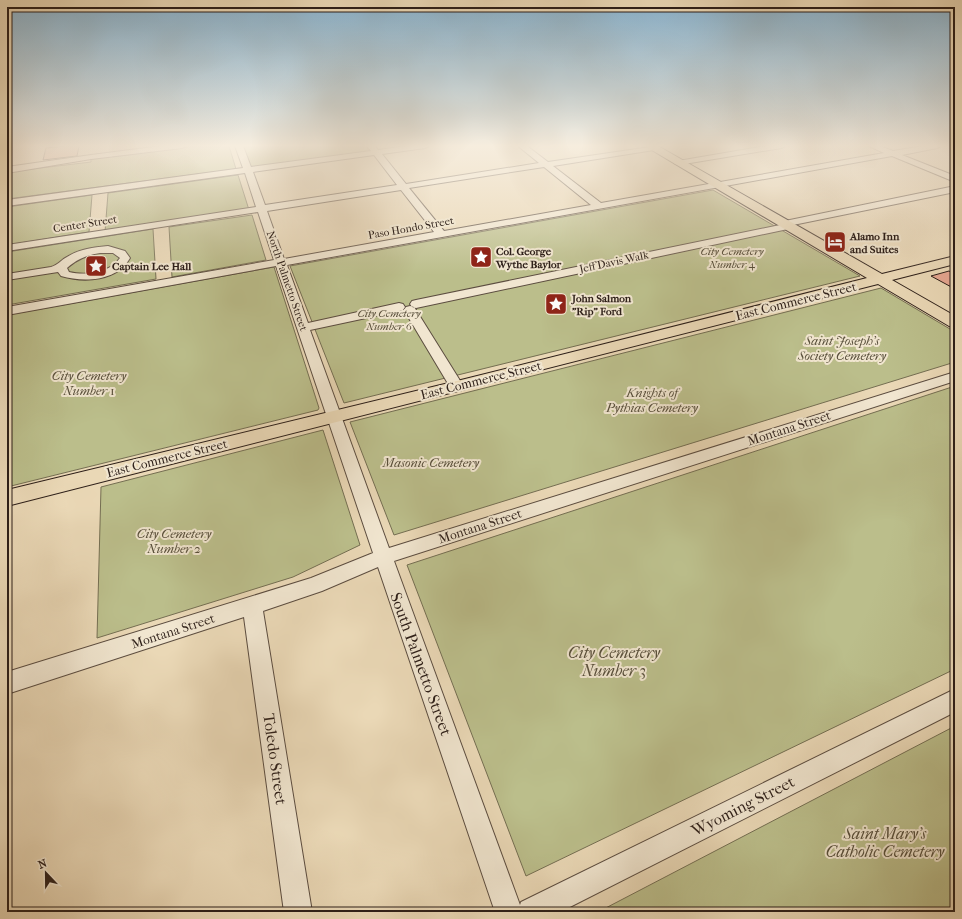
<svg xmlns="http://www.w3.org/2000/svg" width="962" height="919" font-family="'IM FELL French Canon',serif">
  <rect width="100%" height="100%" fill="#ead8b6"/>
  <filter id="stains"><feTurbulence type="fractalNoise" baseFrequency=".005" numOctaves="4"/><feColorMatrix values="0 0 0 0 .2 0 0 0 0 .09 0 0 0 0 .02 0 0 0 .5 -.17"/></filter>
  <radialGradient id="worn" r=".72"><stop offset=".6" stop-color="#630" stop-opacity="0"/><stop offset="1" stop-color="#630" stop-opacity=".3"/></radialGradient>
  <path fill="#bbbe8b" stroke="#746e52" d="M206,146H229L236,169L7,199V172L91,162V159L103,157L187,147Z
    M243,146H366L371,152L251,168Z
    M238,175L249,210L105,232L108,193Z
    M713,190L860,276L344,403L290,266Z
    M92,195L89,232L7,245V207Z
    M252,215L266,260L172,277L169,227Z
    M153,229L156,279L7,305V252Z
    M274,267L319,408L318,410L7,487V315Z
    M881,288L955,332V362L394,535L350,422Z
    M955,386V669L526,876L407,565Z
    M323,430L360,545L293,577L97,638L101,487Z
    M955,726V912H598Z"/>
  <path fill="#e7a893" stroke="#2d1f19" d="M65,146H79L77,156L43,160L46,148Z
    M949,271L955,274V289L931,276Z"/>
  <g fill="none" stroke-linecap="round" stroke-linejoin="round">
    <g stroke="#5c4d40" stroke-width="2">
      <path id="minor" d="M161,146H186L182,148L91,159L7,173V167L91,155Z
        M235,146H243L251,167L371,151L367,146H375L378,150L407,146H429L425,148L382,154L406,184L539,163L518,146H527L548,162L657,146L658,148L654,150L553,166L601,203L884,153L869,146H880L893,151L923,146H941L937,148L902,155L955,176V182L892,156L287,265L308,323L399,303L403,304L405,307L403,310L399,311L310,330L389,548L955,372V381L394,561L520,905L521,902L955,689V712L560,912H495L378,567L322,591L263,611L312,912H284L244,617L7,694V672L311,578L373,553L276,266L7,315V307L274,260L258,212L7,251V245L256,207L245,173L7,206V200L243,168ZM374,155L397,185L265,205L253,172ZM544,167L591,205L444,231L409,188ZM401,190L434,232L284,259L267,211Z
        M766,146H785L781,148L678,165L674,163L678,161Z
        M955,186V192L793,225L792,228L788,229L416,308L412,307L410,304L412,301L416,300L780,225L782,222L785,221Z
        M108,246L125,251L130,258C117,281 85,283 61,276L58,272L7,280V274L51,267C58,265 61,260 67,257C79,249 95,247 108,246ZM100,253H113L120,258C110,273 86,276 69,272L67,268C77,259 87,255 100,253Z
        M410,306L414,307L416,310L464,387L462,390L457,391L452,390L450,387L404,310L406,307Z"/>
    </g>
    <g stroke="#2d1f19" stroke-width="2">
      <path id="major" d="M645,146H658L882,274L955,256V264L892,280L955,316V328L949,326L878,284L7,506V490L457,381L867,278Z"/>
    </g>
    <use href="#minor" fill="#f1e6d0" fill-rule="evenodd"/>
    <use href="#major" fill="#ead8b6" fill-rule="evenodd"/>
  </g>
  <linearGradient id="sky" x2="0" y2="1"><stop stop-color="#89b6d4"/><stop offset="0.53" stop-color="#f6edde"/><stop offset="1" stop-color="#f6edde" stop-opacity="0"/></linearGradient>
  <rect width="962" height="275" fill="url(#sky)"/>
  <defs>
    <g id="hotel-square" transform="scale(1.15)"><rect x="-9" y="-9" width="18" height="18" rx="4" fill="#8f2418" stroke="#f1e6d0"/><path d="M-6-4.5h1.5V1H6V5H4.5V3h-9V5H-6ZM-4 0a1.8 1.8 0 1 1 3.6 0ZM.5 0V-2.5h3Q6-2.5 6 0Z" fill="#fff"/></g>
    <g id="sight-square" transform="scale(1.15)"><rect x="-9" y="-9" width="18" height="18" rx="4" fill="#8f2418" stroke="#f1e6d0"/><path d="M0-6L1.8-2.2L6-1.7L2.9 1.2L3.7 5.4L0 3.3L-3.7 5.4L-2.9 1.2L-6-1.7L-1.8-2.2Z" fill="#fff"/></g>
  </defs>
  <g fill-rule="evenodd">
    <use href="#hotel-square" x="835" y="242"/>
    <use href="#sight-square" x="481" y="257"/>
    <use href="#sight-square" x="96" y="266"/>
    <use href="#sight-square" x="556" y="304"/>
  </g>
  <g text-anchor="middle" dominant-baseline="central" stroke-width="4" stroke-linejoin="round" paint-order="stroke">
    <g font-size="11" fill="#2d1f19" stroke="#f1e6d0">
      <text transform="translate(85 224) rotate(-9)">Center Street</text>
      <text transform="translate(411 228) rotate(-10)">Paso Hondo Street</text>
      <text transform="translate(614 262) rotate(-12)">Jeff Davis Walk</text>
      <text transform="translate(287 281) rotate(71)">North Palmetto Street</text>
    </g>
    <g font-size="11" font-weight="bold" fill="#2d1f19" stroke="#f1e6d0" text-anchor="start">
      <text x="850" y="236">Alamo Inn<tspan x="850" dy="13">and Suites</tspan></text>
      <text x="496" y="251">Col. George<tspan x="496" dy="13">Wythe Baylor</tspan></text>
      <text x="112" y="266">Captain Lee Hall</text>
      <text x="572" y="298">John Salmon<tspan x="572" dy="13">"Rip" Ford</tspan></text>
    </g>
    <g font-size="11" font-style="italic" fill="#584f3b" stroke="#f1e6d0">
      <text x="732" y="251">City Cemetery<tspan x="732" dy="13">Number 4</tspan></text>
      <text x="389" y="313">City Cemetery<tspan x="389" dy="13">Number 6</tspan></text>
    </g>
    <g font-size="13" fill="#2d1f19" stroke="#f1e6d0">
      <text transform="translate(796 301) rotate(-14)">East Commerce Street</text>
      <text transform="translate(481 380) rotate(-14)">East Commerce Street</text>
      <text transform="translate(789 428) rotate(-18)">Montana Street</text>
      <text transform="translate(167 458) rotate(-14)">East Commerce Street</text>
      <text transform="translate(480 526) rotate(-18)">Montana Street</text>
      <text transform="translate(173 631) rotate(-18)">Montana Street</text>
    </g>
    <g font-size="13" font-style="italic" fill="#584f3b" stroke="#f1e6d0">
      <text x="842" y="340">Saint Joseph's<tspan x="842" dy="15">Society Cemetery</tspan></text>
      <text x="89" y="375">City Cemetery<tspan x="89" dy="15">Number 1</tspan></text>
      <text x="652" y="392">Knights of<tspan x="652" dy="15">Pythias Cemetery</tspan></text>
      <text x="431" y="462">Masonic Cemetery</text>
      <text x="174" y="533">City Cemetery<tspan x="174" dy="15">Number 2</tspan></text>
    </g>
    <g font-size="16" font-style="italic" fill="#584f3b" stroke="#f1e6d0">
      <text x="614" y="652">City Cemetery<tspan x="614" dy="18">Number 3</tspan></text>
      <text x="885" y="833">Saint Mary's<tspan x="885" dy="18">Catholic Cemetery</tspan></text>
    </g>
    <g font-size="16" fill="#2d1f19" stroke="#f1e6d0">
      <text transform="translate(421 664) rotate(70)">South Palmetto Street</text>
      <text transform="translate(275 759) rotate(82)">Toledo Street</text>
      <text transform="translate(743 806) rotate(-27)">Wyoming Street</text>
    </g>
  </g>
  <rect width="962" height="919" fill="none" stroke="#ead8b6" stroke-width="24"/>
  <rect x="8" y="8" width="946" height="903" fill="none" stroke="#2d1f19" stroke-width="2"/>
  <rect x="12" y="12" width="938" height="895" fill="none" stroke="#2d1f19"/>
  <g transform="translate(46 873) rotate(338)" stroke="#f1e6d0" stroke-width="3" paint-order="stroke">
  <path d="M0-3L7 15L0 10L-7 15Z" fill="#2d1f19"/>
  <text y="-6" font-size="11" font-weight="bold" text-anchor="middle" fill="#2d1f19">N</text>
  </g>
  <rect width="100%" height="100%" filter="url(#stains)"/>
  <rect width="100%" height="100%" fill="url(#worn)"/>
</svg>
